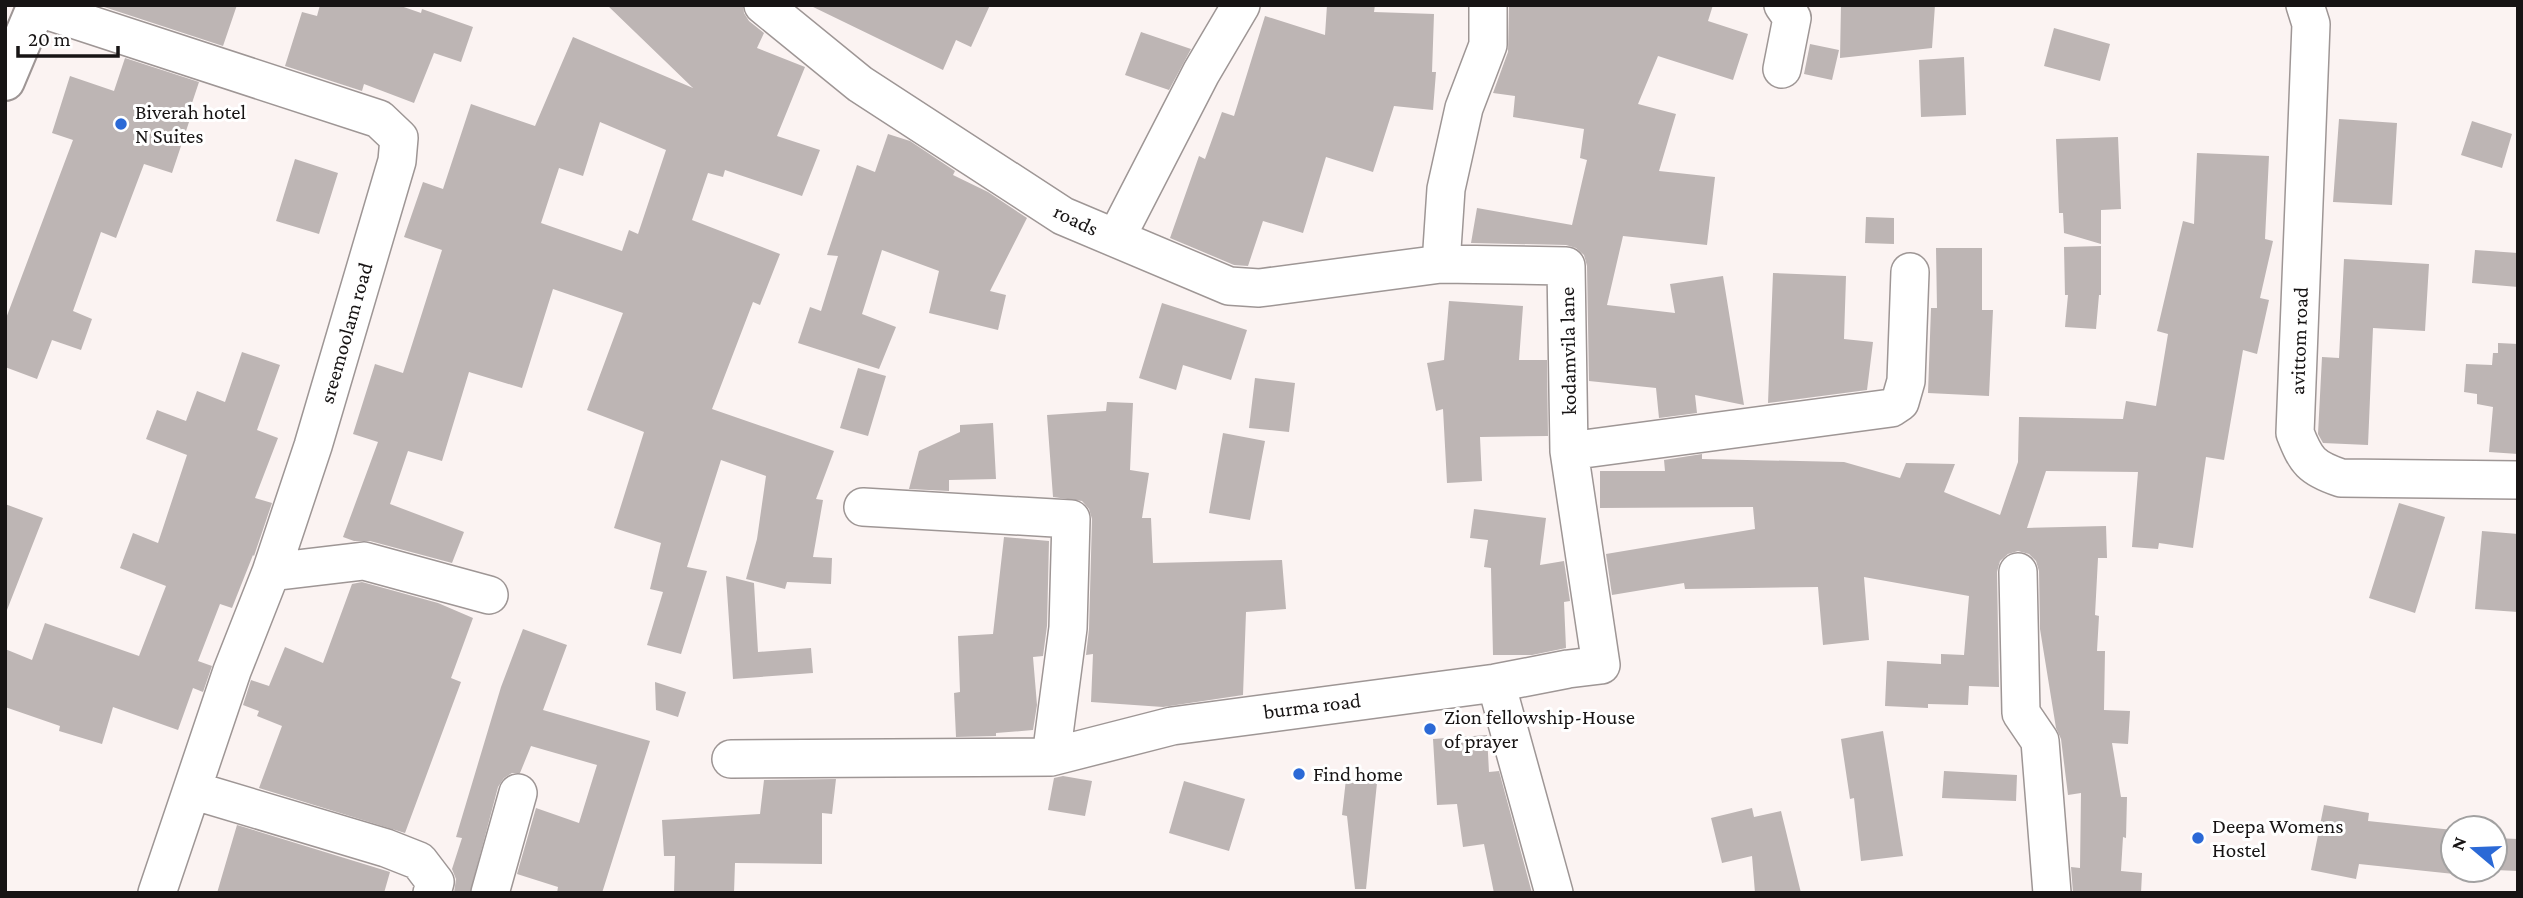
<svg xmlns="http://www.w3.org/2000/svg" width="2523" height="898" font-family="'Crimson Pro',serif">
<rect width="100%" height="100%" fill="#fbf3f2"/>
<path fill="#bdb5b4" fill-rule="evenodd" d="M98 5H237L223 46Z
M320 5H398L421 13 422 9 473 27 461 62 434 53 414 103 364 84 362 91 285 66 302 12 317 16Z
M607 5H743L744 13 749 21 764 33 757 48 805 67 777 136 820 150 802 196 725 170 723 177 708 173 692 220 780 254 760 305 753 302 712 409 834 451 816 499 823 500 813 557 832 558 831 584 787 582 785 589 746 579 757 539 766 476 721 460 687 567 707 571 681 654 647 645 663 592 650 589 661 543 614 528 644 432 587 410 623 313 553 289 522 388 469 372 442 461 408 451 390 504 464 532 452 563 370 541H354L343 537 378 442 353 434 375 364 403 373 442 250 404 237 423 182 443 189 471 104 535 126 573 37 693 88ZM600 122 666 150 638 234 629 230 622 251 541 223 559 168 583 176Z
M809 5H990L971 47 956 40 943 70Z
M1327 5H1375L1374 12 1434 14 1432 72H1436L1433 110 1394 106 1373 172 1326 157 1303 233 1263 221 1248 266 1234 265 1170 238 1199 156 1205 159 1222 112 1234 116 1265 16 1325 35Z
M1509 5H1713L1708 21 1748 34 1733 80 1658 56 1638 104 1676 114 1659 171 1715 177 1707 245 1623 236 1607 305 1675 313 1670 284 1723 276 1744 405 1695 395 1697 413 1659 418 1656 388 1589 381 1587 266 1584 255 1576 248 1566 245 1471 243 1477 208 1572 225 1587 160 1580 158 1584 129 1513 117 1515 96 1493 93 1508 52Z
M1841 5H1935L1932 48 1840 58Z
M2054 28 2110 44 2100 81 2044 66Z
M1141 32 1191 49 1169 90 1125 75Z
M1810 44 1839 50 1832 80 1804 74Z
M1964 57 1966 115 1921 117 1919 60Z
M125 58 199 82 188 115 191 116 172 173 144 164 116 238 101 232 73 311 92 319 81 350 52 340 37 379 5 367V321L73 140 52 133 70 76 114 91Z
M2339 119 2397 123 2392 205 2333 202Z
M2472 121 2512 134 2502 168 2461 155Z
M888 134 910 141 955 171 953 175 988 192 1027 218 990 291 1006 295 998 330 929 313 939 271 882 250 862 314 896 327 879 369 798 343 810 307 821 311 838 256 827 255 857 165 875 172Z
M2118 137 2121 209 2101 210V244L2064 233 2063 213H2059L2056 139Z
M2197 153 2269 156 2265 239 2273 241 2260 298 2269 300 2257 354 2243 350 2224 460 2206 457 2193 548 2159 543 2158 549 2132 547 2138 472 2046 471 2027 528 2106 526 2107 558H2098L2095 615 2099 616 2097 651H2105L2104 710 2130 711 2128 744 2112 743 2121 797H2127L2126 838 2123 837 2121 871 2142 873 2141 893H2073L2071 867 2080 868 2081 793 2068 795 2061 739 2056 728 2040 629 2039 571 2036 561 2029 554 2018 551 2008 554 2000 561 1997 572 1999 687 1969 686 1968 705 1928 704V708L1885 706 1887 661 1941 664V654L1964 655 1969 596 1864 577 1869 640 1823 645 1818 587 1685 589 1684 583 1612 595 1606 554 1755 529 1753 507 1600 508V471H1665L1664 460 1702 454V459L1844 462 1900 478 1906 463 1955 464 1944 492 2000 515 2018 462 2019 417 2123 419 2126 401 2156 406 2168 334 2157 331 2183 221 2194 224Z
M295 159 338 173 319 234 276 221Z
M1866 217 1894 218V244L1865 243Z
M2101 246V295H2099L2096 329 2065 327 2068 295H2065L2064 247Z
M1936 248H1982V310H1993L1989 396 1928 393 1931 308H1937Z
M2475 250 2518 253V287L2472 283Z
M2344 259 2429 264 2425 331 2373 328 2368 445 2323 443 2318 434 2322 357 2339 358Z
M1773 273 1846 276 1844 339 1873 342 1867 390 1768 403Z
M1449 301 1523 306 1519 360H1547L1548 436 1480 437 1482 481 1447 483 1443 409 1436 411 1427 363 1444 360Z
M1162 303 1247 330 1231 380 1183 365 1176 390 1139 378Z
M2498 343 2518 344V454L2489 452 2493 407 2477 404V394L2464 392 2466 364 2492 365 2493 353H2498Z
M242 352 280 365 257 430 278 438 255 498 272 503 254 556 253 555 232 608 220 604 198 661 212 666 203 692 193 688 178 730 113 707 102 744 59 731 60 726 5 707V649L32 660 45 623 139 656 166 586 120 568 133 533 158 543 187 455 146 439 157 410 186 421 197 391 225 402Z
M858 368 886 376 868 436 840 428Z
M1255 378 1295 383 1289 432 1249 428Z
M1107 402 1133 403 1130 470 1149 473 1142 518H1151L1153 563 1282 560 1286 609 1246 612 1243 695 1163 707 1091 702 1093 654 1086 655 1089 629 1092 519 1089 509 1082 501 1053 497 1047 415 1106 411Z
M993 423 996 479 949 480V491L909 489 919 451 960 432V425Z
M1223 433 1265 441 1250 520 1209 513Z
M2399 503 2445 517 2415 613 2369 598Z
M5 504 43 518 7 610H5Z
M1474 509 1546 518 1540 565 1564 561 1570 601 1564 602 1566 648 1532 655H1493L1491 568 1484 567 1488 540 1470 538Z
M2482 531 2518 534V612L2475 609Z
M1004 537 1049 541 1047 626 1043 656 1033 657 1037 705 1033 730 996 733V736L956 737 954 693 960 692 958 636 993 634Z
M726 576 754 583 758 652 811 648 813 673 733 679Z
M362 582 438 603 473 618 451 678 461 682 405 833 259 788 282 726 257 716 259 711 243 705 251 680 269 686 285 647 323 663 352 584Z
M523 629 567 645 543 710 650 741 602 893H557L558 887 517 874 536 808 579 823 597 765 531 746 520 773H512L504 778 498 787 470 893H454L456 879 452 869 462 838 456 837 501 687Z
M655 682 686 692 678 717 656 710Z
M1883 731 1903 856 1861 861 1854 798 1850 799 1841 739Z
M1487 735 1489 772 1499 771 1532 893H1494L1484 844 1463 847 1457 804 1437 805 1433 739Z
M1944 771 2017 775 2016 801 1942 798Z
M1063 776 1092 781 1085 816 1048 810 1054 778Z
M836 779 832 814 822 813V864L735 863 734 893H674L675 856H664L662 820 760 814 764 780Z
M1346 779 1377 783 1366 889H1355L1347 816 1342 815Z
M1184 781 1245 799 1229 851 1169 833Z
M2324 805 2369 813 2368 821 2453 830 2454 874 2359 864 2356 879 2311 870Z
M1752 808 1754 817 1781 811 1801 893H1755L1752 856 1722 863 1711 818Z
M237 825 390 872 384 893H217Z
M2495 838 2518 839V871L2495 870Z"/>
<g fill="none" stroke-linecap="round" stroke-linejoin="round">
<defs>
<path id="minor" d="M763 5 860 84 1063 216 1229 286 1259 288 1441 264
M1488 5V45L1464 108 1446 189 1441 264 1566 266 1569 451 1601 665 1568 669 1496 683
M2305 5 2311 24 2295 433C2306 461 2311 468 2341 478L2518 480
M36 7 379 119 399 138 397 161 313 446 271 572 232 671 157 893
M1782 69 1792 18 1783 5
M1116 238 1201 73 1241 5
M1569 451 1891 408 1900 402 1906 381 1910 272
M863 507 1071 519 1068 628 1051 757
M271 572 364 561 489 595
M2018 572 2021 713 2040 741 2052 893
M731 759 1051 757 1172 726 1496 683 1554 893
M192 790 386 848 419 861 435 882 432 893
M490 893 518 793"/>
<path id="secondary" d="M5 81 37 5"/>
</defs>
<use href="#minor" stroke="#9e9695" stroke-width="40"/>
<use href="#secondary" stroke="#9e9695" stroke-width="42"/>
<use href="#minor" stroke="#fff" stroke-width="37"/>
<use href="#secondary" stroke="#fff" stroke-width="38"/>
</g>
<g fill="#2b69d6" stroke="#fff" stroke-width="2.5">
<circle cx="121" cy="124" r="7"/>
<circle cx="1430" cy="729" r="7"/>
<circle cx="1299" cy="774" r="7"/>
<circle cx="2198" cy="838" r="7"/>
</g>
<g text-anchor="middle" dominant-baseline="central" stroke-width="6" stroke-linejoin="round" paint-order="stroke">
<g font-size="21" fill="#171414" stroke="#fff" text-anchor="start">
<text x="135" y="112">Biverah hotel<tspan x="135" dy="24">N Suites</tspan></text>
<text x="1444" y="717">Zion fellowship-House<tspan x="1444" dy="24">of prayer</tspan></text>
<text x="1313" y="774">Find home</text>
<text x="2212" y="826">Deepa Womens<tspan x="2212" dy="24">Hostel</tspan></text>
</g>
<g font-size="21" fill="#171414" stroke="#fff">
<text transform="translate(1076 220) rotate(26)">roads</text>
<text transform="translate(346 333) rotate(-74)">sreemoolam road</text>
<text transform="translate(2299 341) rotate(-88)">avittom road</text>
<text transform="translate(1568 351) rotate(-91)">kodamvila lane</text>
<text transform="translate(1312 706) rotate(-7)">burma road</text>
</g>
</g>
<rect width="2523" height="898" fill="none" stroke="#171414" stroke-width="14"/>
<g transform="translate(2474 849) rotate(289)"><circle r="33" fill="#ffffff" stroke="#a2a1a1" stroke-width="2"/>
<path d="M0-5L12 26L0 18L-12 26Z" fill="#2b69d6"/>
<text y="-10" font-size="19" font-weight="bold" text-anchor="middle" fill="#171414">N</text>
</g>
<path d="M18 46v10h100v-10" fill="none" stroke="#171414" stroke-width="3.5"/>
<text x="28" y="46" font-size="21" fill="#171414" stroke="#ffffff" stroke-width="5" paint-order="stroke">20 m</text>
</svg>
